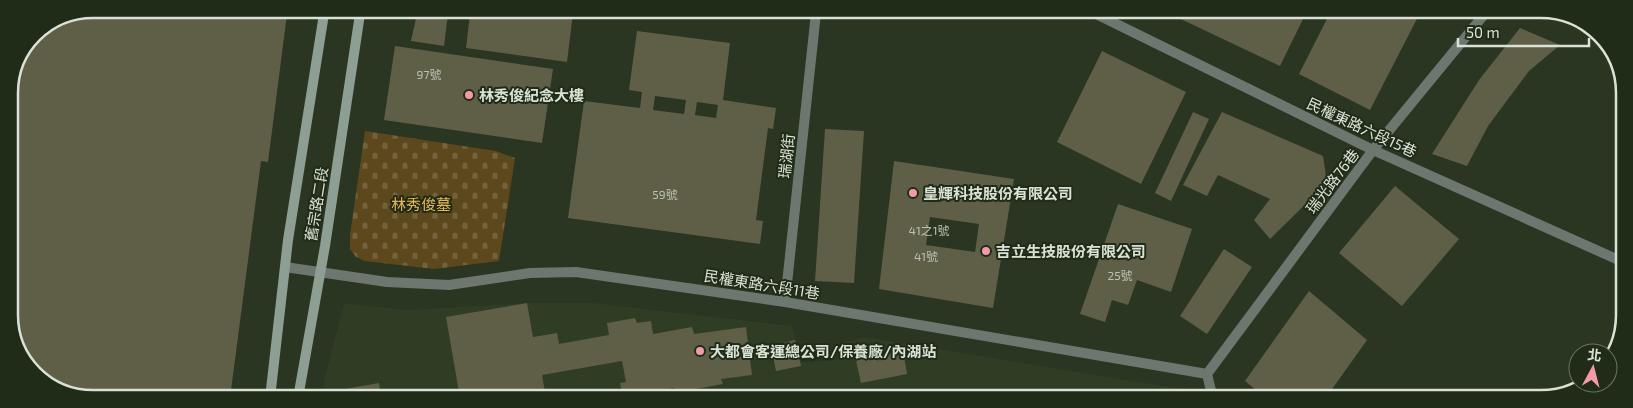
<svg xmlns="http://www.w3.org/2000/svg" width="1633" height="408" font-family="'Exo 2','Noto Sans TC',sans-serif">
<defs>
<pattern id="cemetery-stones" width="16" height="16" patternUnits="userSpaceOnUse" patternTransform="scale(1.25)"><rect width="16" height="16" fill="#5d481d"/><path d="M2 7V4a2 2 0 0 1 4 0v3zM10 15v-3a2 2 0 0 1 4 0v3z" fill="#74623d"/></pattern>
</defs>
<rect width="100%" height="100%" fill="#2a3522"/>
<path fill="#2f3d24" d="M344 303 406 310 527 303H593L792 326 802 362 837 360 844 342 865 337 1182 389 1185 399 325 398 324 381Z"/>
<path fill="url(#cemetery-stones)" d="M365 131 496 151 515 158 499 261 434 269 365 261 356 257 350 249V235Z"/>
<path fill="#5f5f48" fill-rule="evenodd" d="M1275 11H1307L1280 66 1166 12Z
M1331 11H1421L1370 110 1299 74Z
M573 13 567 62 466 48 470 14Z
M287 14 268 162 261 161 230 398H76L33 375 10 332 9 87 33 33 60 15Z
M417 14H448L444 46 411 41Z
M1520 28 1560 45 1529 71 1488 126 1467 166 1432 154 1479 80Z
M637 31 730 43 723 100 776 108 773 129 768 128 756 220 763 221 760 244 568 218 584 101 640 108 642 92 629 90ZM655 96 686 100 684 114 653 110ZM697 102 718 105 716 118 695 115Z
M395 46 553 69 542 143 384 120Z
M1102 51 1186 92 1141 184 1057 142Z
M1193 112 1209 119 1171 201 1155 193Z
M1222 112 1323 156 1327 183 1270 239 1254 220 1270 199 1218 175 1207 196 1183 185Z
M825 129 864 131 854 283 815 281Z
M894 161 1014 179 993 308 879 289ZM930 217 979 224 975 252 926 245Z
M1395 186 1459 239 1402 306 1339 253Z
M1118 204 1192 229 1171 292 1137 280 1128 305 1112 300 1105 322 1080 314Z
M1224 249 1252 267 1207 334 1180 316Z
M1309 291 1367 340 1325 399H1267L1245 381Z
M527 303 533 337 557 333 559 344 609 335 607 323 635 318 637 323 651 321 653 334 692 327 694 334 746 327 752 375 721 379 723 384 674 393V388L623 398 620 383 626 382 622 361 542 375 546 398H460L446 317Z
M795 340 801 366 776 371 771 346Z
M903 351 907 374 861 383 856 360Z
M379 383 381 398H329L328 392Z
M1165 391 1166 399H1127V398Z
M1488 395 1489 399H1477Z"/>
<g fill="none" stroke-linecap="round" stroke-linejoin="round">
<path stroke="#6c7770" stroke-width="10" d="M1092 12 1373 150 1623 262
M285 267 387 282 449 285 530 273 576 272 785 302 1207 374
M785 302 816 13
M1207 374 1373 150 1487 11
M1207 374 1213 399"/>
<path stroke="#8d9e93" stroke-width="10" d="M270 398 288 240 324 14
M298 398 325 246 360 14"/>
</g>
<g fill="#f39aaa" stroke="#202b18" stroke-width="2">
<circle cx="469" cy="95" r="5"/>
<circle cx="913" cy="193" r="5"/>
<circle cx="986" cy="251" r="5"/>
<circle cx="700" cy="351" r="5"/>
</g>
<g text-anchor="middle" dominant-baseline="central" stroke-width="4" stroke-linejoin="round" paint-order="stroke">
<g font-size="12" fill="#bbc0b2">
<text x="429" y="74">97號</text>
<text x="665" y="194">59號</text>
<text x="929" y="230">41之1號</text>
<text x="926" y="256">41號</text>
<text x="1120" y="275">25號</text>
</g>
<g font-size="15" font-weight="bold" fill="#dae1d5" stroke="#202b18" text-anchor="start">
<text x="479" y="95">林秀俊紀念大樓</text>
<text x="923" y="193">皇輝科技股份有限公司</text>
<text x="996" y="251">吉立生技股份有限公司</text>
<text x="710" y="351">大都會客運總公司/保養廠/內湖站</text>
</g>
<g font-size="15" fill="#dae1d5" stroke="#202b18">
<text transform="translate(1362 127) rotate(25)">民權東路六段15巷</text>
<text transform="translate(786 156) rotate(-84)">瑞湖街</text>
<text transform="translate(1332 181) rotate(-53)">瑞光路76巷</text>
<text transform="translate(316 204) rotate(-81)">舊宗路二段</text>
<text transform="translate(762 284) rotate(9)">民權東路六段11巷</text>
</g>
<g font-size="15" fill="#e7b655" stroke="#202b18">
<text x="421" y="204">林秀俊墓</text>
</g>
</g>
<path d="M0 0H1633V408H0ZM93 18H1541A75 75 0 0 1 1616 93V315A75 75 0 0 1 1541 390H93A75 75 0 0 1 18 315V93A75 75 0 0 1 93 18Z" fill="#202b18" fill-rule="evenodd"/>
<path fill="none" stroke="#dae1d5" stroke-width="2.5" d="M93 18H1541A75 75 0 0 1 1616 93V315A75 75 0 0 1 1541 390H93A75 75 0 0 1 18 315V93A75 75 0 0 1 93 18Z"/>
<g transform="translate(1593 368) rotate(7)"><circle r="24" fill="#202b18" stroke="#6a7464"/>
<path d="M0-4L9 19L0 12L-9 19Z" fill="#f39aaa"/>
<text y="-8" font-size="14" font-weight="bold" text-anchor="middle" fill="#dae1d5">北</text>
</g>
<path d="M1458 38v8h131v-8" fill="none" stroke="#dae1d5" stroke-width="2.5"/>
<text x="1466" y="38" font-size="15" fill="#dae1d5" stroke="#202b18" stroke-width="4" paint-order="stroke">50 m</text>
</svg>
